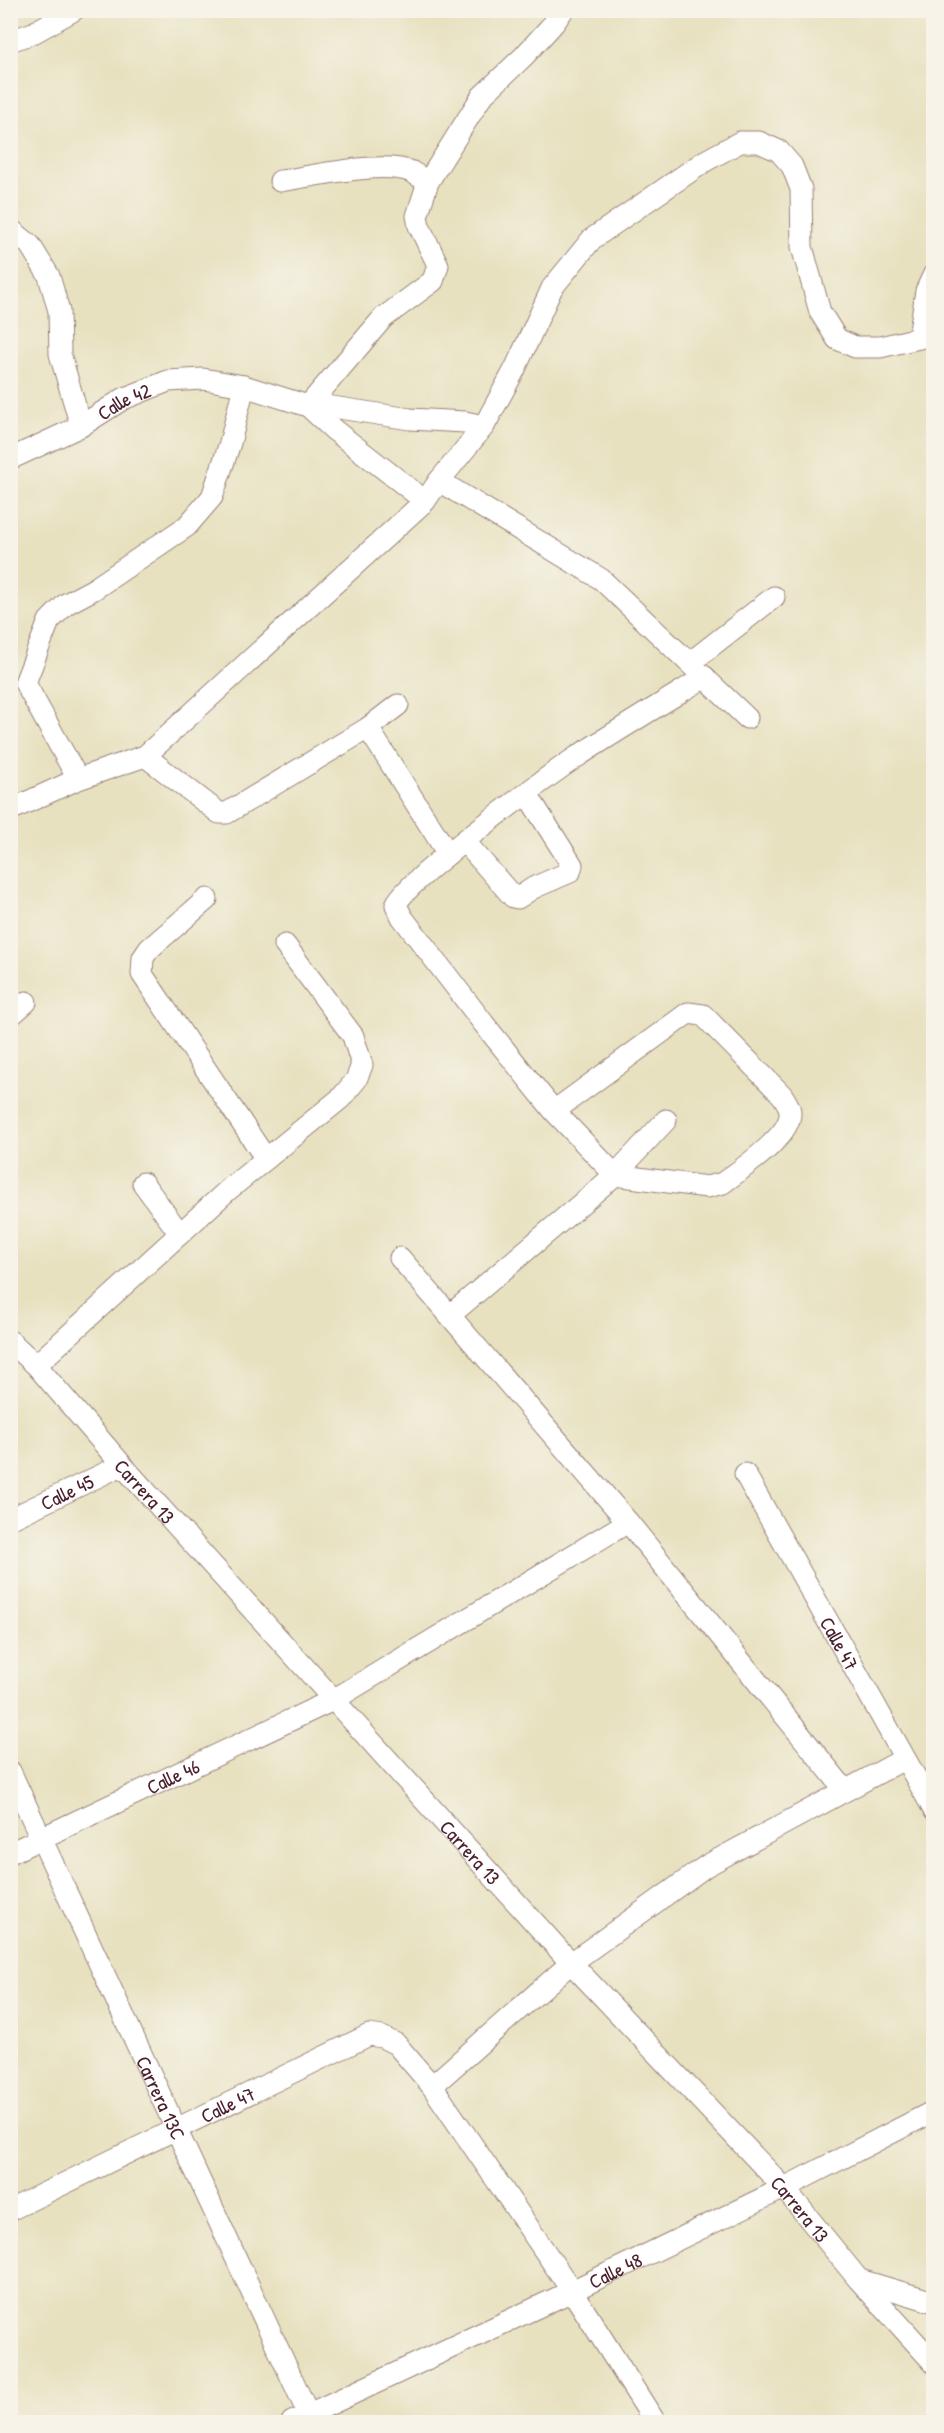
<svg xmlns="http://www.w3.org/2000/svg" width="944" height="2433" font-family="'Patrick Hand',sans-serif">
<rect width="100%" height="100%" fill="#f7f3e8"/>
<filter id="ink" filterUnits="userSpaceOnUse"><feTurbulence type="fractalNoise" baseFrequency=".0167" numOctaves="2"/><feDisplacementMap in="SourceGraphic" scale="12" xChannelSelector="R" yChannelSelector="G"/><feConvolveMatrix kernelMatrix="1 2 1 2 8 2 1 2 1" color-interpolation-filters="sRGB"/></filter>
<filter id="wash" filterUnits="userSpaceOnUse"><feTurbulence type="fractalNoise" baseFrequency=".008" numOctaves="4" result="noise"/><feDisplacementMap in="SourceGraphic" scale="24" xChannelSelector="R" yChannelSelector="G"/><feGaussianBlur stdDeviation="1.35" result="paint"/><feColorMatrix in="noise" values="0 0 0 0 0 0 0 0 0 0 0 0 0 0 0 0 0 1.4 0 .05"/><feComposite in="paint" operator="in"/></filter>
<g filter="url(#wash)">
<rect width="100%" height="100%" fill="#e7e1c0"/>
</g>
<g filter="url(#ink)">
<g fill="none" stroke-linecap="round" stroke-linejoin="round">
<defs>
<g id="minor">
<path d="M10 41 33 33 74 10"/>
<path d="M280 181C313 176 383 160 412 172 417 175 423 179 428 182"/>
<path d="M10 229 30 245 49 276 59 311 60 354 81 426"/>
<path d="M919 338 926 291 934 274"/>
<path d="M308 406 383 318 433 281 438 265 419 226 417 216 428 182 482 96 524 56 554 23 563 10"/>
<path d="M308 406 334 430 425 501"/>
<path id="s1" d="M10 459 81 426 123 399 168 381 203 379 244 386 308 406H326L410 419 465 422 484 426"/>
<path d="M439 481 601 579 747 718"/>
<path d="M691 662 774 597"/>
<path d="M368 728 448 854"/>
<path d="M145 756 219 813H227L368 728 398 705"/>
<path d="M78 779 25 683 49 621 66 604 94 589 187 526 212 497 230 443 244 386"/>
<path d="M10 810 78 779 145 756 425 501 439 481 484 426 515 369 552 288 592 239 705 161 740 142H759L779 151 792 166 801 189 802 247 820 312 837 339 855 347H880L919 338 934 330"/>
<path d="M465 842 513 897 518 898 533 888 570 872 572 865 527 794"/>
<path d="M207 899 149 949 143 958 142 974 266 1159"/>
<path d="M10 1016 26 1002"/>
<path d="M554 1111 688 1013 703 1015 782 1095C785 1100 790 1106 790 1112 792 1136 741 1169 723 1183L707 1187 615 1175 554 1111 484 1024 402 917 396 905C399 886 548 776 572 760 616 731 661 704 705 677"/>
<path d="M143 1183 180 1234"/>
<path d="M449 1316 615 1175 666 1120"/>
<path id="s2" d="M10 1341 36 1365 122 1465 571 1963 784 2188 859 2280 934 2363"/>
<path d="M36 1365 228 1190 341 1098 356 1080 362 1065 353 1036 285 945"/>
<path id="s3" d="M745 1474 934 1810"/>
<path id="s4" d="M10 1519 122 1465"/>
<path d="M628 1522 845 1790"/>
<path id="s5" d="M10 1771 312 2422"/>
<path id="s6" d="M10 1853 335 1699 628 1522 400 1258"/>
<path d="M432 2086 571 1963 706 1866 904 1759"/>
<path id="s7" d="M10 2210 369 2035 382 2037 396 2044 432 2086 572 2291 655 2422"/>
<path d="M860 2280 934 2302"/>
<path id="s8" d="M292 2422 572 2291 784 2188 934 2111"/>
</g>
</defs>
<use href="#minor" stroke="#988076" stroke-width="23"/>
<use href="#minor" stroke="#fff" stroke-width="21"/>
</g>
</g>
<g text-anchor="middle" dominant-baseline="central" stroke-width="5" stroke-linejoin="round" paint-order="stroke">
<g font-size="20" fill="#4a1f2b" stroke="#f7f3e8">
<text stroke="none"><textPath href="#s1" startOffset="128">Calle 42</textPath></text>
<text stroke="none"><textPath href="#s4" startOffset="63">Calle 45</textPath></text>
<text stroke="none"><textPath href="#s2" startOffset="202">Carrera 13</textPath></text>
<text stroke="none"><textPath href="#s3" startOffset="194">Calle 47</textPath></text>
<text stroke="none"><textPath href="#s6" startOffset="180">Calle 46</textPath></text>
<text stroke="none"><textPath href="#s2" startOffset="688">Carrera 13</textPath></text>
<text stroke="none"><textPath href="#s5" startOffset="360">Carrera 13C</textPath></text>
<text stroke="none"><textPath href="#s7" startOffset="242">Calle 47</textPath></text>
<text stroke="none"><textPath href="#s2" startOffset="1174">Carrera 13</textPath></text>
<text stroke="none"><textPath href="#s8" startOffset="357">Calle 48</textPath></text>
</g>
</g>
<rect width="944" height="2433" fill="none" stroke="#f7f3e8" stroke-width="36"/>
</svg>
